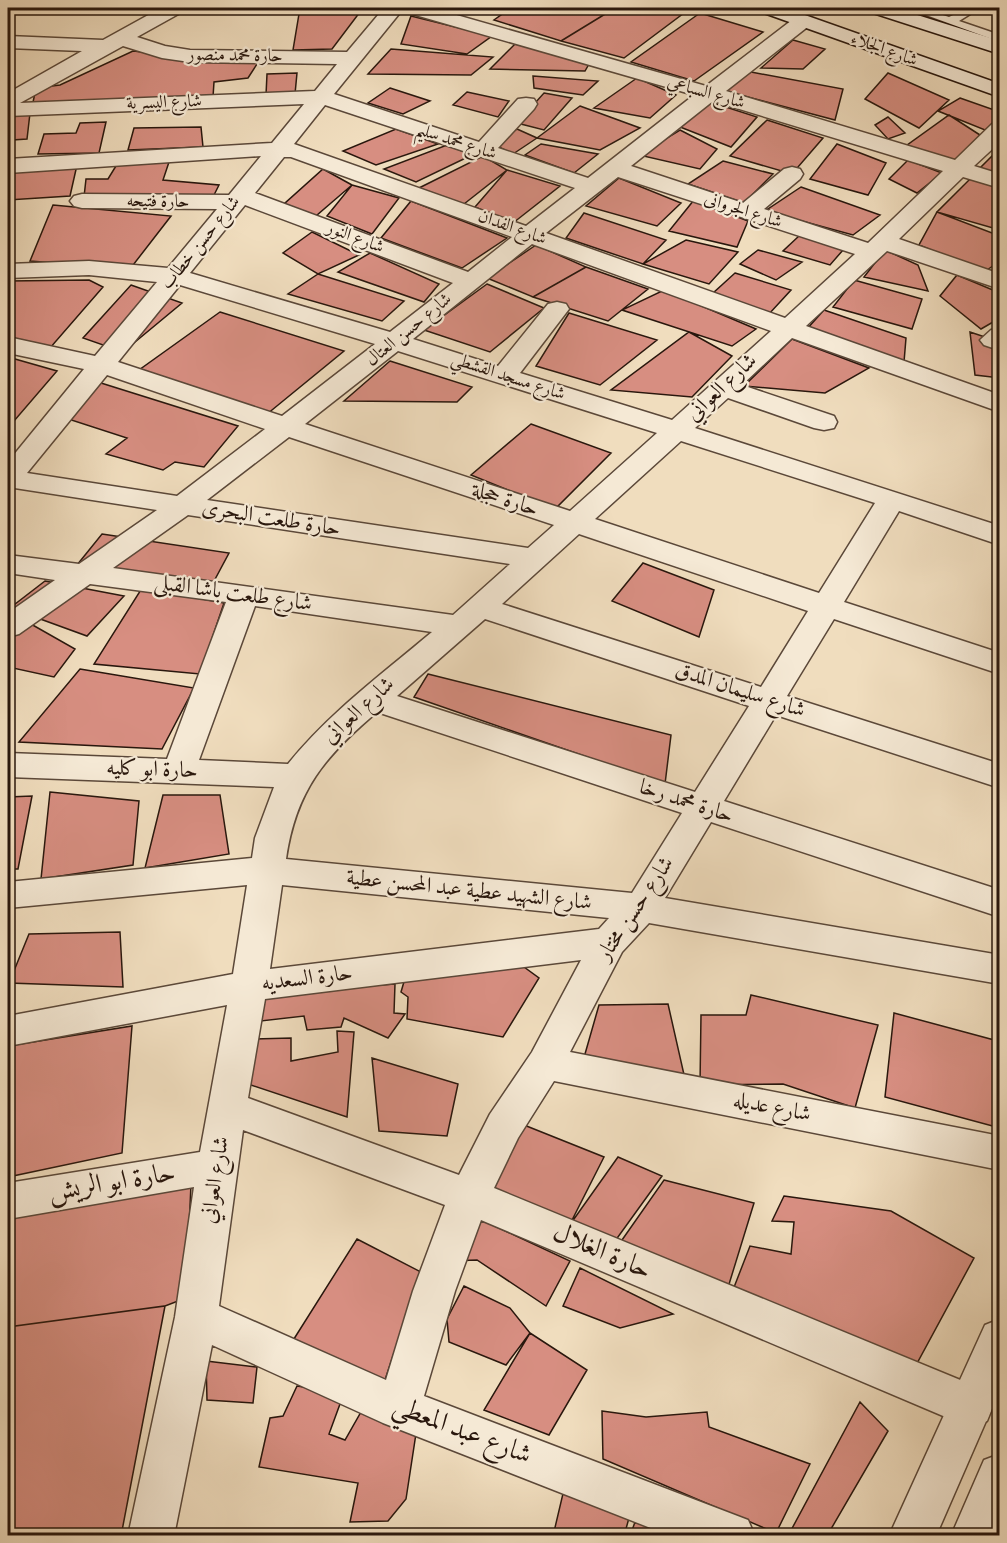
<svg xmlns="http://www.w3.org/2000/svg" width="1007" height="1543" font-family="Vollkorn,Amiri,serif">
<rect width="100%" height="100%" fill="#f0ddbe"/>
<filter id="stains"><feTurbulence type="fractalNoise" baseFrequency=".00333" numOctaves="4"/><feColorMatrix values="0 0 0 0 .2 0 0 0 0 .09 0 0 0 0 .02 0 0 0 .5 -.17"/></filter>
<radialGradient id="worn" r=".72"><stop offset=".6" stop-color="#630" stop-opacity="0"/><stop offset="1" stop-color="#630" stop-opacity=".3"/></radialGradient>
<path fill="#d78e81" stroke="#29170d" stroke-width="1.5" d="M300 8H363L332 49 293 50Z
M511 8H615L561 41 494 20Z
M615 8H682L688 10 624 58 561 41Z
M700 13 763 32 694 81 631 62Z
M411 16 492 36 467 54 401 44Z
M793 40 825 49 803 69 761 68Z
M516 43 589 64 585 71 490 69Z
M391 49 493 57 471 75 368 74Z
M133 51 152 53 259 61 248 78 214 82 213 97 32 107 36 88 60 85Z
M751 72 843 89 835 120 721 90Z
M297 73 295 94 266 95 267 74Z
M888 73 949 100 919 128 865 99Z
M533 76 598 81 583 95 534 88Z
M637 78 676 95 650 118 594 108Z
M390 88 430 101 403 114 368 103Z
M467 92 509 101 498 117 453 105Z
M544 93 572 98 544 130 517 123Z
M960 98 1000 112V123L985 130 938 111Z
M704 100 757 117 731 147 675 125Z
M580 106 640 128 600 150 537 138Z
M8 112 30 113 27 139 12 140 8 151Z
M949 115 980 135 954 163 903 148Z
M888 117 905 133 888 139 875 125Z
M767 120 823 138 792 174 730 156Z
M106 122 99 153 38 154 44 134 76 133 80 123Z
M201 127 203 147 128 150 134 128Z
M396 129 438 144 376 165 343 151Z
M517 129 537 138 513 154 495 145Z
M680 130 717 149 700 169 639 155Z
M541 144 598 154 574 173 525 155Z
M837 144 886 163 868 195 810 179Z
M447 145 472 155 416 182 384 169Z
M1000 148V176L979 169Z
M483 156 507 170 464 204 419 188Z
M170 159 163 180 219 185 212 199 84 197 86 179H108L119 161Z
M908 160 942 173 917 193 889 179Z
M723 161 773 174 744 203 688 184Z
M77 165 70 196 8 200V169Z
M323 169 352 185 310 221 284 204Z
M507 170 560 186 513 223 475 207Z
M619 178 681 203 657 226 586 206Z
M971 178 1000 188V230L937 212Z
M352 185 399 198 372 234 327 216Z
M801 187 880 215 853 235 765 211Z
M694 200 748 221 737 247 669 231Z
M411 201 507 238 462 268 381 238Z
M53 205 171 216 130 269 30 261Z
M937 212 1000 236V261L984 272 919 245Z
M584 213 666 240 643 264 566 238Z
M312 232 359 255 318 274 283 253Z
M800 235 843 250 830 265 783 251Z
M686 240 738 252 709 284 643 264Z
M536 245 586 267 533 297 487 278Z
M758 250 802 262 776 280 740 264Z
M885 250 918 265 928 291 864 277Z
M370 253 439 284 424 302 338 272Z
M586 267 648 289 608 321 533 297Z
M735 273 791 290 769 314 712 294Z
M318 274 404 301 382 321 288 294Z
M957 275 1000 293V318L981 329 940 296Z
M89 280 103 287 50 348 8 342V281Z
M854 280 922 299 912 329 833 307Z
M487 284 544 308 490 352 424 330Z
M131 285 182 303 123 352 83 338Z
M664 290 756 329 732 346 622 310Z
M824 310 906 338 904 362 806 330Z
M220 312 344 351 261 419 132 375Z
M569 313 657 340 600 385 536 366Z
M689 332 732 356 692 397 611 390Z
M970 332 1000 342V378L975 375Z
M792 339 869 368 825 393 744 386Z
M8 357 57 371 8 428Z
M390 361 472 387 457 402 344 401Z
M101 383 238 426 204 467 175 462 163 470 106 454 127 438 59 416Z
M531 424 611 453 555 509 471 475Z
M102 534 229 553 213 583 77 565Z
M643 563 714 590 699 637 612 601Z
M45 581 124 596 87 636 10 608Z
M142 588 224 603 200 674 94 664Z
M8 611 75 649 54 677 8 667Z
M80 669 194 688 162 749 19 742Z
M428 674 671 735 665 784 414 697Z
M50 792 139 801 133 865 41 879Z
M163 795H220L229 854 145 868Z
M32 796 18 869H8V797Z
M120 932 123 987 9 983 29 934Z
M513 959 539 978 503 1037 407 1019 408 997 401 992 408 968Z
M395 984 394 1013 405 1014 388 1038 344 1018 341 1027 307 1030 304 1016 261 1021 266 993Z
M751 995 878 1025 855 1108 783 1084 700 1085 701 1015H746Z
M668 1004 685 1079 583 1061 599 1005Z
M894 1013 998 1041 1000 1032V1128L885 1097Z
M132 1026 122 1153 8 1177V1046Z
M337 1031 354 1032 347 1117 248 1084 253 1039 291 1038V1061L338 1052Z
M372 1058 458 1084 447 1136 379 1131Z
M524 1125 604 1157 569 1226 484 1193Z
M618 1157 662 1176 610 1248 569 1226Z
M664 1180 754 1203 726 1294 615 1250Z
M191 1184 186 1298 165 1306 8 1327V1242L12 1218Z
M784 1196 891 1211 974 1258 915 1367 731 1295 750 1246 791 1254 794 1222 772 1221Z
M469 1214 570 1261 546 1306 477 1260 450 1261Z
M357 1239 421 1272 384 1383 292 1342Z
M580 1268 673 1314 620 1328 563 1306Z
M464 1286 510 1308 530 1333 506 1365 449 1342 447 1319Z
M165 1306 121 1536H8V1327Z
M530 1333 587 1370 549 1435 484 1410Z
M206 1361 257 1367 253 1403 207 1400Z
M297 1386 344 1393 329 1434 345 1440 365 1405 417 1427 406 1499 388 1521 350 1522 358 1483 259 1467 270 1418 283 1416Z
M860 1402 888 1431 831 1529 789 1534Z
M602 1411 646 1417 707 1412 709 1427 810 1464 776 1533 603 1459Z
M565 1485 629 1518 624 1536H553Z
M635 1522 672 1536H630Z
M384 1531H423L422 1536H383Z"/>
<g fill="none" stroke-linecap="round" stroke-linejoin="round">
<defs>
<path id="service" d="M907 8H921L949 17 968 8H980L959 21 1000 35V42Z"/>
<path id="minor" d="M161 8H185L182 12 137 37 165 46 190 50 347 52 384 8H432L706 86 796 17H810L813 21 810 25 726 91 955 160 992 124 1000 123V142L974 166 1000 174V188L963 177 899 239 1000 274V289L887 251 806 326 1000 395V412L792 338 742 385 834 416 837 422 834 428 824 430 814 428 728 398 695 428 1000 526V545L899 511 844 602 1000 653V674L834 619 787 696 1000 764V788L776 715 724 801 1000 890V917L711 822 665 898 1000 955V984L649 923 622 952 570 1052 1000 1136V1170L554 1081 518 1138 494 1188 987 1391 993 1406 987 1421 971 1427 955 1421 481 1220 455 1291 424 1396 748 1520 755 1536H671L383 1423 212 1345 174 1536H128L175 1317 194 1187 8 1219V1183L200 1152 227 1005 8 1046V1016L233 974 247 885 8 908V882L252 858 255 838 274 787 8 777V753L167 759 226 602 90 584 19 634 8 637V613L55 580 8 573V555L79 564 157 510 8 487V462L84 369 8 353V337L95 356 157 282 89 275 8 278V264L89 261 168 268 217 209 82 208 74 206 70 201 74 196 82 194 229 195 261 156 8 173V159L272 143 304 104 8 116V93L82 51 8 48V36L103 40ZM403 9 405 12 694 95 588 178 498 148 534 109 537 104 534 99 526 98 518 99 479 142 334 94ZM123 46 162 58 190 62 337 64 315 91 20 103ZM713 101 943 171 868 243 764 209 800 179 803 174 800 169 792 167 784 169 743 203 631 166ZM325 105 575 188 526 226 294 144ZM284 157H291L512 237 468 272 255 193ZM618 177 855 254 785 318 546 233ZM245 205 453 283 390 332 190 273ZM532 244 771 331 672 420 520 373 569 309 566 304 557 302 548 304 498 366 413 339ZM180 285 375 344 282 416 118 362ZM398 351 657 433 570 511 305 424ZM107 375 265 429 177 496 27 473ZM289 437 554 525 528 548 207 500ZM681 441 875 503 819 593 595 519ZM188 515 510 564 453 615 113 568ZM579 534 808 611 761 687 502 604ZM255 606 432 632C382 674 329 713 288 764L199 760ZM485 619 749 706 695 792 397 696ZM377 712 682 813 632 893 286 859C296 790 325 756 377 712ZM282 885 609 918 599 929 270 969ZM581 960 532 1052 490 1114 459 1175 248 1098 265 999ZM243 1130 445 1205 413 1291 386 1380 219 1306Z
M1000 328V346L993 348 984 345 980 340 991 330Z"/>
<path id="tertiary" d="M1000 1319V1389L936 1536H889L985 1325Z
M1000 1454V1531L998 1536H951L984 1460Z"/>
<path id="secondary" d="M758 8H785L1000 84V97L761 12Z
M867 8H895L1000 41V54L870 12Z"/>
</defs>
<use href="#service" stroke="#5b4839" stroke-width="3"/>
<use href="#minor" stroke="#5b4839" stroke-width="3"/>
<use href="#tertiary" stroke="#5b4839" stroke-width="3"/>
<use href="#secondary" stroke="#29170d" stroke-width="3"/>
<use href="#service" fill="#f5e9d5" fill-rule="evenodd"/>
<use href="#minor" fill="#f5e9d5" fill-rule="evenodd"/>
<use href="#tertiary" fill="#f5e9d5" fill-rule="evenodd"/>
<use href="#secondary" fill="#f5e9d5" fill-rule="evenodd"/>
</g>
<g text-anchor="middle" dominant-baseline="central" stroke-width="4.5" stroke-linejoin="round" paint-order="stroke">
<g font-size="18" fill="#29170d" stroke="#f5e9d5">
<text transform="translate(884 50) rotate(20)">شارع الجلاء</text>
<text transform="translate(235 56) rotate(1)">حارة محمد منصور</text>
<text transform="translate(706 93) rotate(16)">شارع السباعي</text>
<text transform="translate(164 103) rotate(-2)">شارع اليسرية</text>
<text transform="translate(456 142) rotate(18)">شارع محمد سليم</text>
<text transform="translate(158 202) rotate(1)">حارة فتيحه</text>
<text transform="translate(743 211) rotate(18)">شارع الجروانى</text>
<text transform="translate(512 228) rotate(20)">شارع الفدان</text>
<text transform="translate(355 238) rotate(21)">شارع النور</text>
<text transform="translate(201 243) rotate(-51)">شارع حسن خطاب</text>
<text transform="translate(409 330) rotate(-39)">شارع حسن العتال</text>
<text transform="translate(508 377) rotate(18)">شارع مسجد القشطي</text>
</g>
<g font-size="22" fill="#29170d" stroke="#f5e9d5">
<text transform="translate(722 388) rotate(-43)">شارع العواني</text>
<text transform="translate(505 500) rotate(18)">حارة حجلة</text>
<text transform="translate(271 519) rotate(9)">حارة طلعت البحرى</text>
<text transform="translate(233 594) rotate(8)">شارع طلعت باشا القبلى</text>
<text transform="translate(740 691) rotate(18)">شارع سليمان المدق</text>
<text transform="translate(359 711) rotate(-42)">شارع العواني</text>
<text transform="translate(152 770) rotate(2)">حارة ابو كليه</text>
<text transform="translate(686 802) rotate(18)">حارة محمد رخا</text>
<text transform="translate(469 891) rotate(6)">شارع الشهيد عطية عبد المحسن عطية</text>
<text transform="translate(636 909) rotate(-56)">شارع حسن مختار</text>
<text transform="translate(307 979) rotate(-7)">حارة السعديه</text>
<text transform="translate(772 1108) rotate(11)">شارع عديله</text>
<text transform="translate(216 1180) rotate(-81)">شارع العواني</text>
</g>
<g font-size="27" fill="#29170d" stroke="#f5e9d5">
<text transform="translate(112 1183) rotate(-9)">حارة ابو الريش</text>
<text transform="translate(602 1252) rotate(23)">حارة الغلال</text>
<text transform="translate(462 1431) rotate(21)">شارع عبد المعطي</text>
</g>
</g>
<rect width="1007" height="1543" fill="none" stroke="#f0ddbe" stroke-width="30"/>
<rect x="9" y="9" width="989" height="1525" fill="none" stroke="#29170d" stroke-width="3"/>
<rect x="15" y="15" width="977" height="1513" fill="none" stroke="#29170d" stroke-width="1.5"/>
<rect width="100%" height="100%" filter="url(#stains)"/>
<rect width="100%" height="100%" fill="url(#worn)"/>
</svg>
